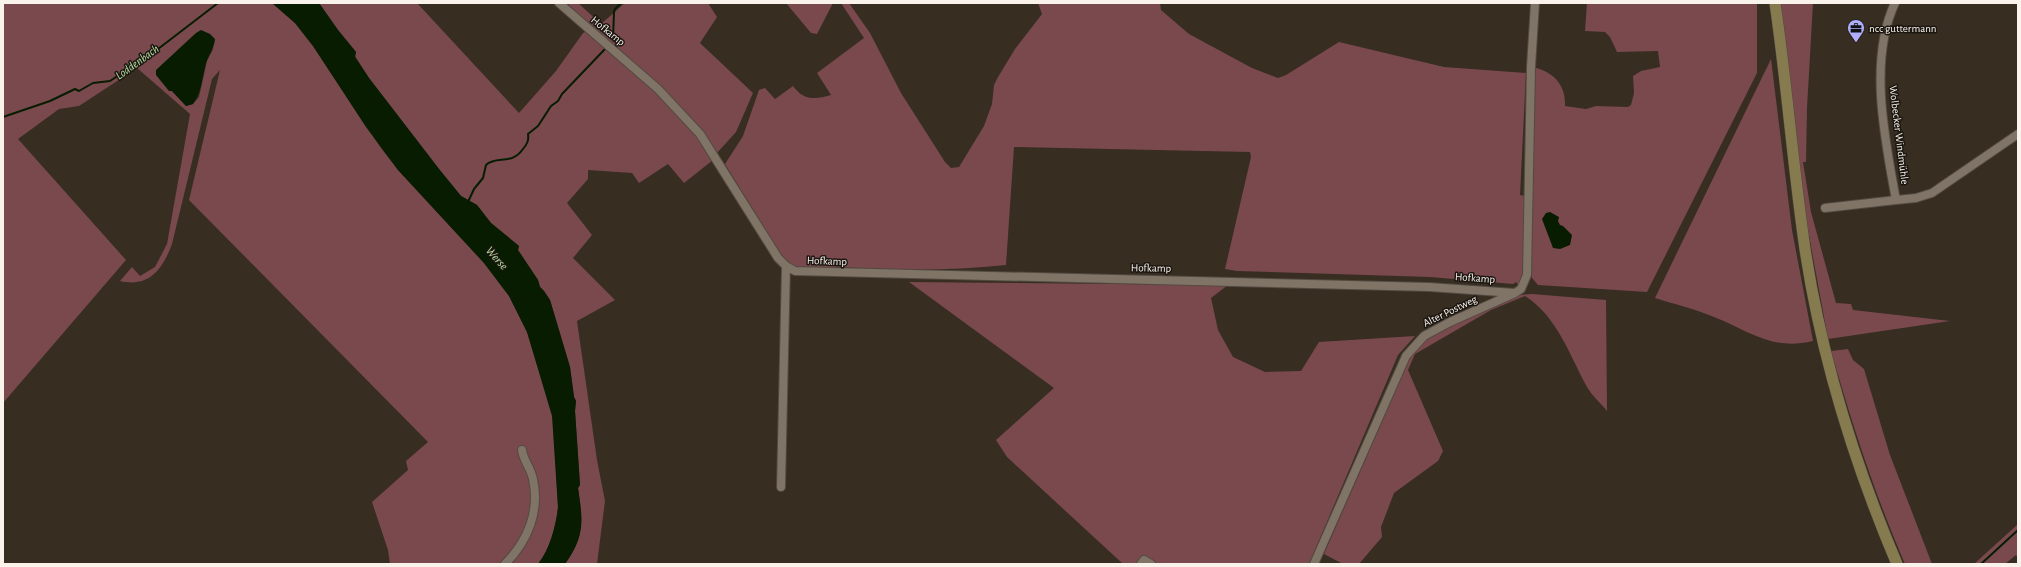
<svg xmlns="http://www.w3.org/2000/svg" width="2021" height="567" font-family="'Alegreya Sans',sans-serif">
<rect width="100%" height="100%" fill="#372d21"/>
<path fill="#79494d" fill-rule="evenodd" d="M3 3H272L295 23 313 46 381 148 398 170 484 263 509 296 527 332 553 416 558 507C556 526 550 549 538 564H390L388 550 372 502 408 470 406 461 428 442 189 200 220 70 212 79 172 244C163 268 150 288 120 281L132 267 140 276 155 267 167 244 190 114 137 68 79 106 59 109 18 139 126 260 3 403ZM214 47 207 61 199 97 193 104 186 106 172 91Z
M319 3H417L519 113 556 71 583 33 593 28 567 3H578L601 24 625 3H708L717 17 700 43 753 93 736 132 717 153 713 160 684 183 668 164 639 183 632 173 588 170V179L567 203 592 235 573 258 615 300 577 321 597 460 605 501 597 564H565C585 536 583 521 578 488L580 485 575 411 576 401 574 397 570 367 550 300 544 291 540 287 538 280 518 250 519 246 491 223 477 205 461 196 439 169 369 78 355 56 356 52 338 30Z
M786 3H833L817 34 811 33Z
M841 3H849L870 33 901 93 945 162 951 168 959 167 984 126 992 104 994 85 998 77 1015 49 1042 14 1038 3H1160L1161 10 1189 34 1252 68 1278 78 1286 75 1339 42 1444 67 1526 73 1520 195 1526 196 1522 281 1519 286 1516 282 1513 284 1430 277 1237 271 1225 269 1251 157 1250 152 1014 147 1006 265C950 271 894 270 838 267 826 267 808 270 798 267 791 266 786 260 781 255L725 164 743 136 759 90 765 88 775 99 793 86C803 100 814 100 831 95L817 73 864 38Z
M1587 3H1757V73L1647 292 1538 285 1532 278 1530 214 1533 67C1554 72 1566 85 1565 106L1586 109 1596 106 1628 107 1631 105 1634 93 1633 76 1641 71 1660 67 1658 51 1617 52 1610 37 1605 32 1585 31Z
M1779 3H1813L1807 108 1806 162H1803L1811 212 1836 303 1851 304 1853 310 1950 321 1828 339 1806 219Z
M1771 59 1792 230 1813 341C1771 351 1750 331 1714 317 1695 309 1674 304 1655 298Z
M909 282 1228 285 1211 298 1218 330 1233 357 1265 372 1301 371 1319 342 1415 336 1398 355 1309 564H1123L1007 457 996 440 1054 388Z
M1532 294 1606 300 1607 411C1601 403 1592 396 1587 387 1570 356 1557 316 1525 296L1491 310 1415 354 1408 370 1443 451 1438 461 1394 493 1381 527 1382 537 1359 564H1343L1324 554 1411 355 1425 340 1434 334 1519 295Z
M1848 349 1853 360 1864 369 1890 455 1932 564H1905C1875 495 1852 424 1831 351Z
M2018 524V558L2016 555 2005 564H1974Z"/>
<path fill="#071c00" d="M272 3H319L338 30 356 52 355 57 369 78 439 169 461 196 477 205 491 223 519 246 518 250 538 280 540 287 544 291 550 300 570 367 574 397 576 401 575 411 580 485 578 488C583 521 585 536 565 564H538C550 549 556 526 558 507L552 416 527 332 509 296 484 263 398 170 366 127 313 46 295 23Z
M201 30 210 34 215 39C214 49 209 54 206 63 202 77 202 92 193 104L186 106 172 91H169L156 75V70L196 33Z
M1550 212 1559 217 1558 221 1560 225 1563 226 1572 235 1570 245 1560 249 1553 248 1542 219 1546 213Z"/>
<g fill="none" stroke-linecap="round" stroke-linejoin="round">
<path stroke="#071c00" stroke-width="2" d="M613 39 614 12 615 9 621 3
M3 117 50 101 75 89 79 91 93 83 110 81 158 49 218 3
M468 202 474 189 483 178 486 165C497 155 511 166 523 149 527 144 529 141 528 134L538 126 551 106 558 101 562 94 605 49
M1981 564 2018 530"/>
<defs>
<path id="street" d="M559 3 658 89 700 134 778 258 786 266 795 271 1429 287 1515 293
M1895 3C1868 60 1885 140 1896 200L1916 198 1932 193 2018 134
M1825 208 1896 200
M781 487 786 266
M505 564C528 541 540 511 533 479 531 468 523 460 522 450
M1141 564 1144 560 1151 564
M1314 564 1406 356 1424 336 1450 322 1515 293 1521 289 1527 275 1531 67 1535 3"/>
<path id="secondary" d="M1775 3C1787 85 1793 167 1805 249 1821 355 1855 465 1897 564"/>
</defs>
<use href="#street" stroke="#534a40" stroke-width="10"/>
<use href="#secondary" stroke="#534a40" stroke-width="12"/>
<use href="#street" stroke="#7f7466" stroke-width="8"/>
<use href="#secondary" stroke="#867b4f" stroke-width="11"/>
</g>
<defs>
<symbol id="office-pin" viewBox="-11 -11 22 30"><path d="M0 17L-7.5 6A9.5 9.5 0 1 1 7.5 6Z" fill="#afaefa" stroke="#1b1611"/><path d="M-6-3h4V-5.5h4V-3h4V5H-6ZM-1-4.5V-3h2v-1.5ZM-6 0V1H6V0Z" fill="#111"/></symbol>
</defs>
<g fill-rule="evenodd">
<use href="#office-pin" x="1846" y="18" width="20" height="27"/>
</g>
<g text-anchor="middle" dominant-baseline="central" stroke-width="3" stroke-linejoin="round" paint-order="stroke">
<g font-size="11" fill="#f9f3eb" stroke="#1b1611" text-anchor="start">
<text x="1869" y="28">ncc guttermann</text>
</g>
<g font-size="11" fill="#f9f3eb" stroke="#1b1611">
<text transform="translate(608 31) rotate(39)">Hofkamp</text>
<text transform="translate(1899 135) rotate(83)">Wolbecker Windmühle</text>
<text transform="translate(827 261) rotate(2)">Hofkamp</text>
<text transform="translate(1151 268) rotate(1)">Hofkamp</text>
<text transform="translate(1475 278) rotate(4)">Hofkamp</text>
<text transform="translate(1450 311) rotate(-26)">Alter Postweg</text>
</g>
<g font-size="12" font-style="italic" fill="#b8e1a1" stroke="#1b1611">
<text transform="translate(137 62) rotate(-36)">Loddenbach</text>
<text transform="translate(497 258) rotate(49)">Werse</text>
</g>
</g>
<rect width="2021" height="567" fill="none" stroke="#f9f3eb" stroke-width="8"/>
</svg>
